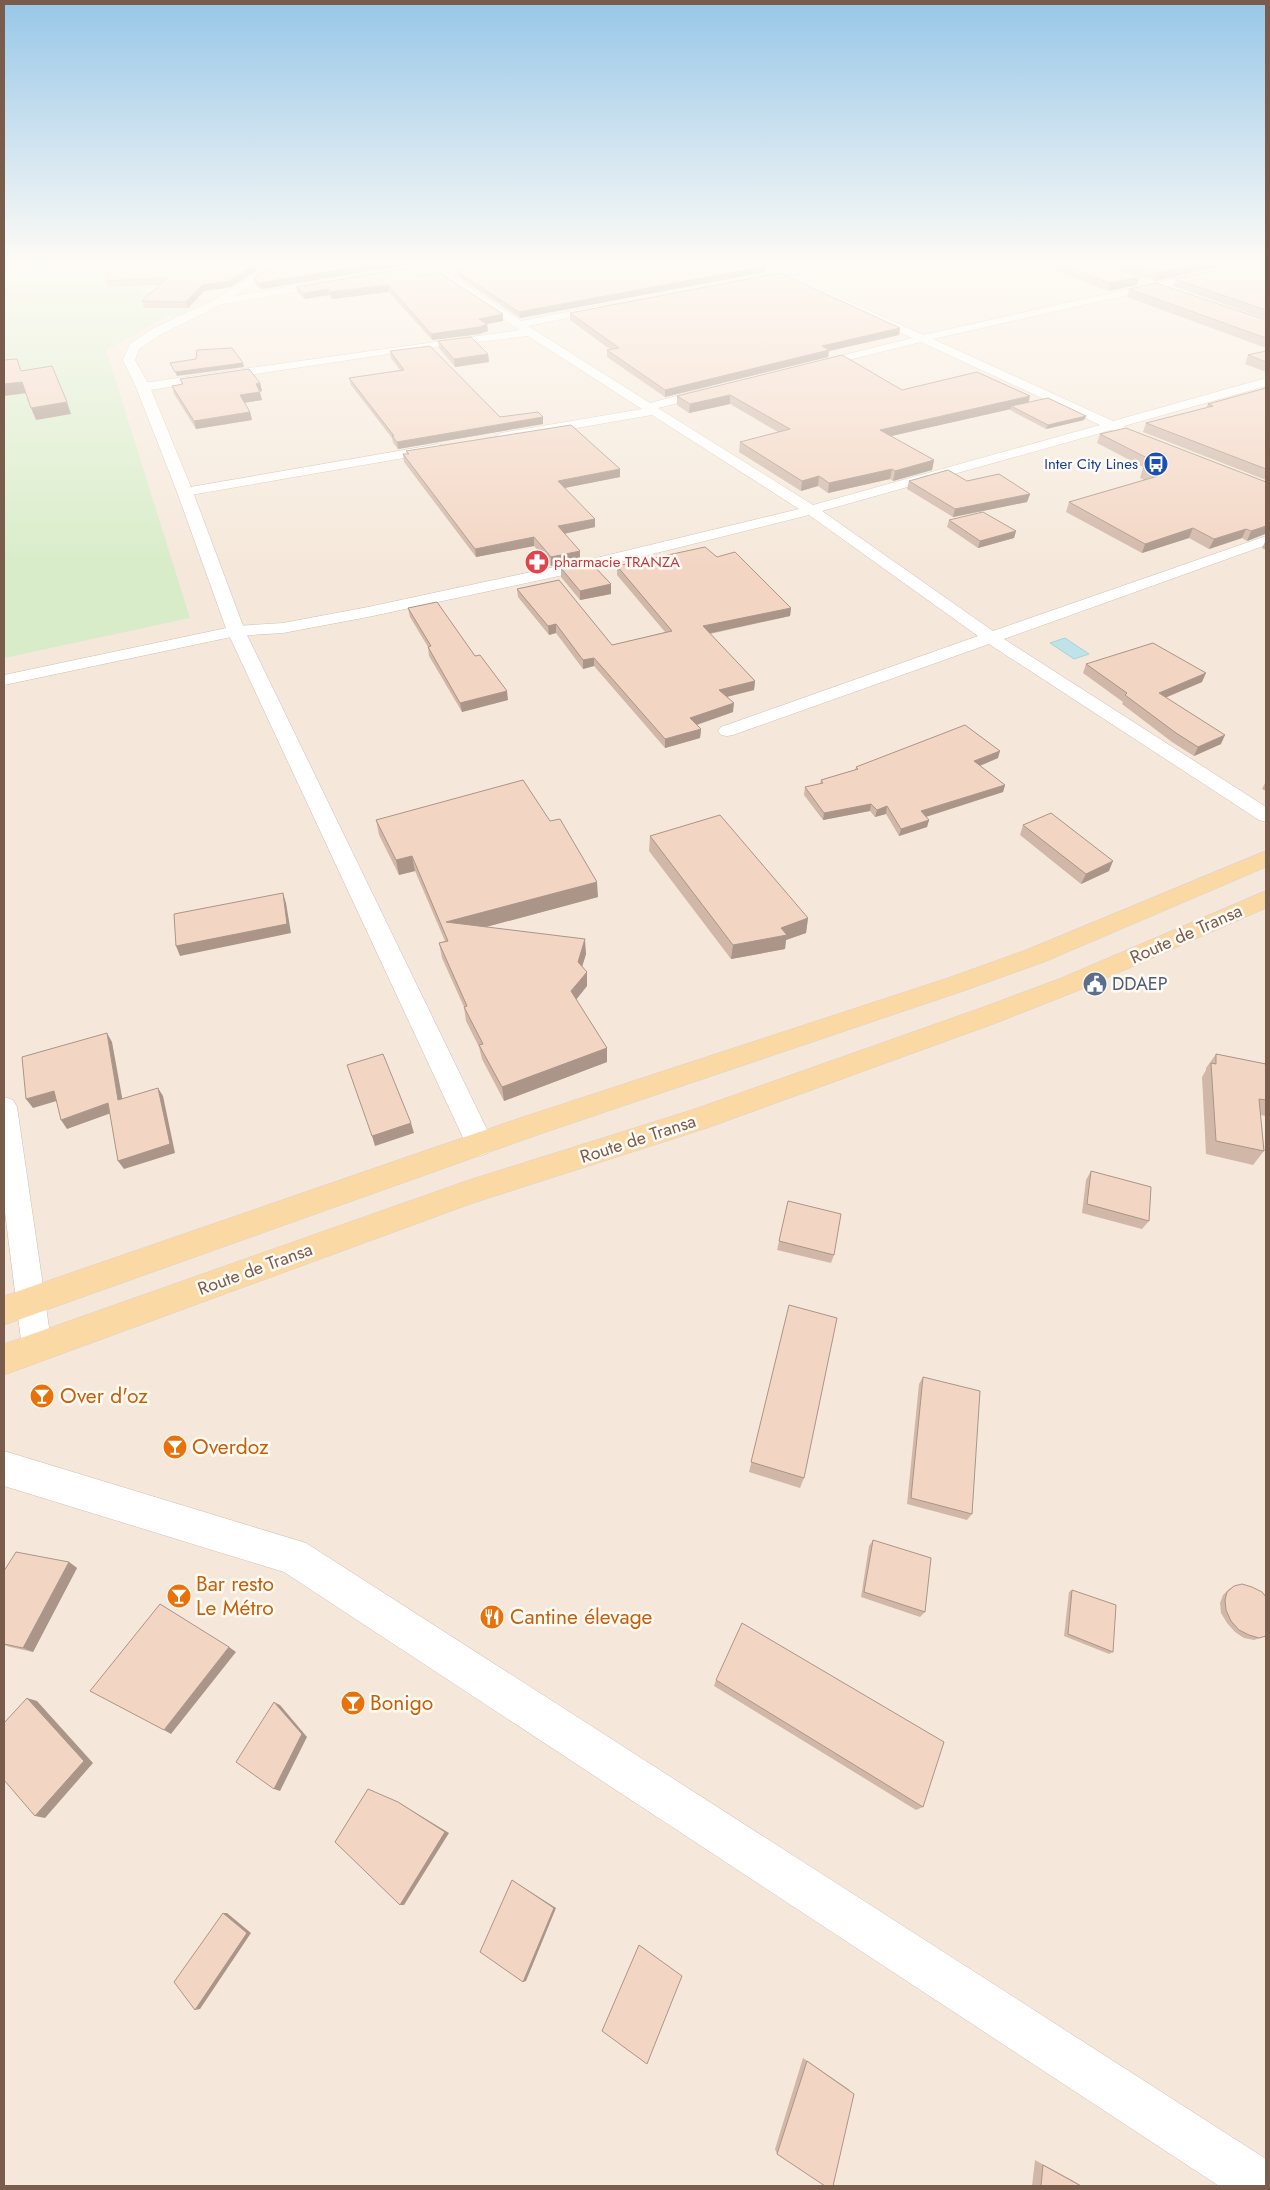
<svg xmlns="http://www.w3.org/2000/svg" width="1270" height="2190" font-family="Jost,sans-serif">
<rect width="100%" height="100%" fill="#fdf6ec"/>
<path fill="#f5e8da" d="M4 263H1266V2186H4Z"/>
<path fill="#d8ecc9" d="M4 263 147 269 141 292H172L203 299 182 315 168 316 106 350 190 618 4 658Z"/>
<path fill="#bfe3e8" stroke="#a5d3da" d="M1065 638 1089 654 1074 659 1050 643Z"/>
<g fill="none" stroke-linecap="round" stroke-linejoin="round">
<defs>
<path id="minor" d="M184 263H275L280 266 275 269 189 266Z
M421 263H432L521 321 603 305 607 306V310L528 326 650 403 710 387 714 388 716 391 714 394 658 408 813 505 1100 425 921 342 812 369 808 368 806 366 808 364 912 338 779 277 774 276 752 263H764L781 270 824 263H844L839 266 790 275 923 335 1244 263H1261L1256 266 933 339 1113 421 1266 378V386L1124 426 1126 429 1124 432 1120 433 1111 430 822 511 993 631 1266 536V545L1004 639 1266 807V822L1259 820 989 644 733 735 727 736 721 735 718 731 721 727 978 636 809 515 596 568 368 617 283 633 236 636 4 685V675L236 626 283 623 368 607 596 558 799 509 652 415 501 441 496 440 495 437 501 433 642 409 528 336 435 347 143 391 137 387 143 383 520 330Z
M329 280 333 281V285L218 305 213 302 218 299Z
M439 444 446 448 444 451 185 496 178 492 185 488Z
M4 1097 13 1100 17 1107 52 1348 47 1358 37 1362 27 1358 22 1348 4 1204Z"/>
<path id="tertiary" d="M272 263H284L222 304 160 335 139 349 135 360 150 387 193 492 245 631 494 1144 490 1152 480 1156 470 1152 466 1144 227 631 177 492 136 387 123 360 130 344 152 329 214 300Z
M4 1451 306 1543 1266 2159V2186H1219L284 1572 4 1486Z"/>
<path id="primary" d="M1266 851V867L1044 962 966 990 540 1134 4 1325V1296L520 1118 948 978 1026 950Z
M1266 891V908L1077 991 996 1023 707 1128 473 1203 4 1375V1344L469 1180 692 1110 978 1009 1059 979Z"/>
</defs>
<use href="#minor" stroke="#d1beb0" stroke-width="1"/>
<use href="#tertiary" stroke="#d1beb0" stroke-width="1"/>
<use href="#primary" stroke="#dad1cd" stroke-width="1"/>
<use href="#minor" fill="#fff" fill-rule="evenodd"/>
<use href="#tertiary" fill="#fff" fill-rule="evenodd"/>
<use href="#primary" fill="#fbd9a5" fill-rule="evenodd"/>
</g>
<path fill="#d1b7a8" d="M277 263H400V266L261 289 255 284 254 278Z
M480 263H759L765 272 520 318 457 276 456 271 483 266Z
M768 263H791V264L776 266Z
M1039 263H1099L1137 285 1108 291 1038 264Z
M1104 263H1236L1155 281Z
M1266 263V319L1173 286 1175 279Z
M257 270 231 287 204 291 188 308H144L142 301 159 285 108 287 106 281Z
M420 276 503 321 487 324 488 331 480 334 432 340 389 292 332 299 329 295 305 299 298 293 296 287Z
M1129 289 1266 320V348L1127 297Z
M570 313 900 328 899 335 829 351 828 357 665 397 607 357V350H611L570 320Z
M438 341 488 354 489 362 455 367 439 348Z
M390 351 500 417H543V424L398 449 393 443 392 438 351 385 349 378 400 370 391 358Z
M1266 351V372L1245 364 1248 355Z
M180 379 260 383 262 391 259 392 262 400 244 403 250 412 252 420 196 429 174 394 172 386 182 385Z
M1266 388V480L1143 432 1146 423 1206 408 1208 404Z
M902 390 1029 402 1086 416 1084 420 1046 429 1010 410 1011 409 891 436 934 460 932 470 893 481 890 479 828 493 818 486 801 491 739 452 740 442 778 432 730 404 689 413 677 405V396Z
M1100 434 1266 482V535L1265 534 1247 541 1242 538 1209 549 1189 538 1142 553 1066 512 1069 502 1144 480 1140 478 1143 468H1145L1097 443Z
M406 451 620 477 565 488 595 527 564 534 580 559 551 566 534 546 476 557 404 462 403 454H407Z
M909 481H967L1030 494 1027 502 953 517 907 489Z
M949 520 1016 531 1014 538 978 548 947 527Z
M1266 540V550L1262 548Z
M717 557 791 608 790 616 710 634 755 681 754 690 727 697 733 712 697 725 701 729 700 738 665 748 594 666 583 669 556 633 549 635 518 597 517 589 612 645 665 632 617 575V566Z
M561 568 611 594 580 600 561 577Z
M408 608 475 656 508 700 462 712 429 656 428 647 410 617Z
M1086 664 1202 682 1165 698 1221 744 1194 756 1172 742 1122 704 1123 702 1083 673Z
M998 758 980 766 1005 785 1003 792 926 817 929 820 927 827 899 836 886 814 875 817 870 811 823 820 804 795 805 787 820 784 821 780 855 770 856 767Z
M1266 781V791L1262 789Z
M376 820 598 897 485 927 586 954 582 966 587 972V986L576 999 607 1048V1062L504 1101 482 1059 479 1047 466 1021 464 1007 442 958 439 943 445 941 415 871 399 875 379 835Z
M1023 825 1109 871 1081 884 1020 835Z
M650 836 808 918 806 933 786 940 785 949 731 959 649 851Z
M1216 1054 1266 1064V1116L1260 1115 1264 1151 1253 1165 1206 1154 1202 1077 1206 1070V1068Z
M1091 1171 1149 1221 1142 1229 1082 1213 1086 1180Z
M788 1201 834 1255 831 1263 777 1250Z
M789 1305 804 1478 800 1488 749 1472Z
M923 1377 972 1514 967 1520 907 1504 919 1384Z
M873 1540 925 1612 920 1617 861 1597 869 1546Z
M69 1562 77 1568 33 1652 10 1647 4 1645V1571Z
M1234 1586 1266 1636 1254 1640 1244 1638 1235 1632 1227 1623 1221 1613 1220 1603 1223 1595 1229 1589Z
M1072 1590 1113 1652 1109 1654 1064 1636 1069 1592Z
M716 1680 923 1807 916 1810 714 1686Z
M803 2058 850 2090 777 2154 775 2149Z
M1035 2160 1072 2180 1082 2186H1032Z"/>
<path fill="#aa9588" d="M380 263H400V266L261 289 259 283Z
M776 263H791V264L776 266Z
M1205 263H1236L1155 281 1158 273Z
M256 264 257 270 231 287 204 291 188 308 186 302 202 285Z
M766 266 765 272 520 318 519 312Z
M1140 277 1137 285 1108 291 1110 283Z
M388 285 389 292 332 299 330 292Z
M328 289 329 295 305 299 303 293Z
M503 314V321L480 325 479 319Z
M487 324 488 331 480 334 432 340 431 334Z
M900 328 899 335 829 351 828 357 665 397V390L822 346Z
M488 354 489 362 455 367 454 359Z
M243 363 244 367 177 376 175 372Z
M22 382 27 393 4 396V384Z
M260 383 262 391 258 392 256 384Z
M260 392 262 400 242 403 240 395Z
M730 395V404L689 413 690 404Z
M1030 396 1028 405 1011 406V409L878 439 880 430Z
M67 402 71 414 36 420 31 408Z
M250 412 252 420 196 429 194 421Z
M1086 416 1084 420 1046 429 1048 425Z
M543 417V424L398 449 397 442Z
M934 460 932 470 893 481 895 471Z
M620 469V477L559 489 558 481Z
M892 469 890 479 828 493 829 483Z
M819 476 818 486 801 491 802 481Z
M1030 494 1027 502 953 517 955 509Z
M595 519V527L558 535V526Z
M1266 526V532L1265 534 1247 541 1251 531Z
M1193 528 1189 538 1142 553 1145 544Z
M1246 529 1242 538 1209 549 1214 539Z
M1016 531 1014 538 978 548 980 541Z
M534 537V546L476 557 475 549Z
M580 551V559L551 566V557Z
M611 584V594L580 600V591Z
M791 608 790 616 702 635 703 626Z
M556 624V633L549 635 548 626Z
M594 658V666L583 669V660Z
M1206 673 1202 682 1155 702 1159 693Z
M755 681 754 690 718 699 719 690Z
M507 691 508 700 462 712 460 703Z
M734 703 733 712 690 727V718Z
M701 729 700 738 665 748V739Z
M1225 735 1221 744 1194 756 1198 747Z
M1000 751 998 758 972 769 974 761Z
M1005 785 1003 792 919 819 921 811Z
M871 804 870 811 823 820 824 813Z
M887 806 886 814 875 817 877 810Z
M929 820 927 827 899 836 901 829Z
M412 856 415 871 399 875 396 860Z
M1113 861 1109 871 1081 884 1086 874Z
M597 882 598 897 449 937 446 922Z
M283 893 286 903 291 933 180 956 176 946Z
M808 918 806 933 786 940 785 949 731 959 733 945Z
M585 939 586 954 579 977 578 962Z
M587 972V986L572 1005 571 991Z
M107 1033 112 1042 124 1108 118 1100Z
M607 1048V1062L504 1101 502 1087Z
M158 1088 163 1096 175 1153 124 1169 118 1161Z
M54 1091 60 1100 33 1108 26 1099Z
M108 1103 114 1112 67 1129 61 1120Z
M411 1123 414 1133 375 1146 372 1136Z
M69 1562 77 1568 33 1652 23 1648Z
M229 1647 236 1652 171 1734 164 1730Z
M27 1698 37 1701 93 1763 45 1818 35 1816Z
M274 1702 280 1705 307 1737 280 1791 274 1789Z
M398 1802 449 1833 404 1905H400Z
M512 1880 556 1908 526 1981 523 1982Z
M223 1913H227L251 1933 200 2009 195 2010Z"/>
<path fill="#f3d5c3" stroke="#aa9588" d="M115 263H223L256 264 229 281 202 285 186 302 142 301 167 278 106 281Z
M277 263H380L259 283 254 278Z
M486 263H759L766 266 519 312 456 271 489 265Z
M1056 263H1099L1140 277 1110 283Z
M1128 263H1205L1158 273Z
M1247 263H1266V310L1175 279Z
M410 268 420 276 440 273 503 314 479 319 487 324 479 327 431 334 388 285 330 292 328 289 303 293 296 287Z
M780 273 900 328 822 346 829 350 665 390 607 350 619 348 570 313Z
M1156 283 1266 320V338L1129 289Z
M471 337 488 354 454 359 438 341Z
M430 346 500 417 538 412 543 417 397 442 392 436H394L349 378 404 370 390 351Z
M232 348 243 363 175 372 170 363 196 359 197 350Z
M1266 351V362L1248 355Z
M842 355 902 390 977 372 1030 396 880 430 934 460 895 471 892 469 829 483 819 476 802 481 740 442 790 429 730 395 690 404 677 396Z
M17 359 21 371 52 366 67 402 31 408 22 382 4 384V360Z
M249 369 260 383 256 384 260 392 240 395 250 412 194 421 172 386 183 384 180 379Z
M1266 388V469L1146 423 1213 406 1208 404Z
M1048 398 1086 416 1048 425 1011 406Z
M571 425 620 469 558 481 595 519 558 526 580 551 551 557 534 537 475 549 403 454H409L406 451Z
M1126 428 1266 482V526L1251 531 1246 529 1214 539 1193 528 1145 544 1069 502 1158 476 1143 468 1159 464 1100 434Z
M948 470 967 481 999 474 1030 494 955 509 909 481Z
M983 512 1016 531 980 541 949 520Z
M705 547 717 557 735 552 791 608 703 626 755 681 719 690 734 703 690 718 701 729 665 739 594 658 583 660 556 624 548 626 517 589 559 580 612 645 672 631 617 566Z
M590 562 611 584 580 591 561 568Z
M437 602 475 656 480 655 507 691 460 703 428 647 431 646 408 608Z
M1153 643 1206 673 1159 693 1225 735 1198 747 1176 733 1125 695 1127 693 1086 664Z
M965 725 1000 751 974 761 1005 785 921 811 929 820 901 829 887 806 877 810 871 804 824 813 805 787 823 783 821 780 858 769 856 767Z
M523 780 550 821 560 819 597 882 446 922 585 939 578 962 587 972 571 991 607 1048 502 1087 479 1045 483 1044 464 1007 467 1006 439 943 448 941 412 856 396 860 376 820Z
M1051 813 1113 861 1086 874 1023 825Z
M720 815 808 918 781 928 787 935 733 945 650 836Z
M283 893 287 924 176 946 174 914Z
M107 1033 118 1100 158 1088 170 1144 118 1161 108 1103 61 1120 54 1091 26 1099 22 1057Z
M383 1054 411 1123 372 1136 347 1065Z
M1216 1054 1266 1064V1100L1259 1099 1264 1151 1216 1141 1211 1063 1216 1064Z
M1091 1171 1151 1187 1149 1221 1087 1204Z
M788 1201 841 1214 834 1255 779 1241Z
M789 1305 837 1318 804 1478 751 1462Z
M923 1377 980 1391 972 1514 911 1498Z
M873 1540 931 1558 925 1612 864 1592Z
M16 1552 69 1562 23 1648 4 1644V1571Z
M1242 1584 1252 1587 1262 1592 1266 1597V1636L1259 1638 1249 1635 1239 1630 1231 1621 1226 1610 1225 1600 1227 1592 1234 1586Z
M1072 1590 1116 1605 1113 1652 1068 1634Z
M160 1604 229 1647 164 1730 90 1691Z
M742 1623 944 1742 923 1807 716 1680Z
M27 1698 84 1761 35 1816 4 1780V1723Z
M274 1702 302 1734 274 1789 236 1762Z
M368 1789 398 1802 445 1832 400 1905 335 1842Z
M512 1880 554 1908 523 1982 480 1952Z
M223 1913 247 1933 195 2010 174 1982Z
M639 1945 682 1976 647 2064 602 2031Z
M807 2061 854 2094 833 2186H825L777 2154Z
M1043 2165 1081 2186H1082H1041Z"/>
<linearGradient id="sky" x2="0" y2="1"><stop stop-color="#97c7e8"/><stop offset="0.46" stop-color="#fefbf6"/><stop offset="1" stop-color="#fefbf6" stop-opacity="0"/></linearGradient>
<rect width="1270" height="569" fill="url(#sky)"/>
<defs>
<symbol id="bus-disc" viewBox="-11 -11 22 22"><circle r="9.5" fill="#1a4fb4" stroke="#fffaf3"/><path d="M-5-6H5V4H4V6H2V4H-2V6H-4V4H-5ZM-3.5-4V0h7V-4ZM-3.5 1.2v1.5H-2V1.2ZM2 1.2v1.5H3.5V1.2Z" fill="#fff"/></symbol>
<symbol id="pharmacy-disc" viewBox="-11 -11 22 22"><circle r="9.5" fill="#e0444e" stroke="#fffaf3"/><path d="M-2-6h4v4h4v4h-4v4h-4v-4h-4v-4h4Z" fill="#fff"/></symbol>
<symbol id="civic-disc" viewBox="-11 -11 22 22"><circle r="9.5" fill="#5c6f8a" stroke="#fffaf3"/><path d="M-.6-6.5H3V-4.5H.6V-3L4-1V1h2V6H-6V1h2V-1L-.6-3ZM-1.2 2.5V6h2.4V2.5Z" fill="#fff"/></symbol>
<symbol id="bar-disc" viewBox="-11 -11 22 22"><circle r="9.5" fill="#e8710a" stroke="#fffaf3"/><path d="M-6-5H6L.8 .8V4.5H3.5V6h-7V4.5H-.8V.8Z" fill="#fff"/></symbol>
<symbol id="restaurant-disc" viewBox="-11 -11 22 22"><circle r="9.5" fill="#e8710a" stroke="#fffaf3"/><path d="M-5-6h1v4h1v-4h1v4h1v-4h1v5L-1.5 .5V6h-2V.5L-5-1ZM5-6V6H3V1.5H1.5Q1.5-4 5-6Z" fill="#fff"/></symbol>
</defs>
<g fill-rule="evenodd">
<use href="#bus-disc" x="1142" y="450" width="28" height="28"/>
<use href="#pharmacy-disc" x="523" y="548" width="28" height="28"/>
<use href="#civic-disc" x="1081" y="970" width="28" height="28"/>
<use href="#bar-disc" x="28" y="1382" width="28" height="28"/>
<use href="#bar-disc" x="161" y="1433" width="28" height="28"/>
<use href="#bar-disc" x="165" y="1582" width="28" height="28"/>
<use href="#restaurant-disc" x="478" y="1603" width="28" height="28"/>
<use href="#bar-disc" x="339" y="1689" width="28" height="28"/>
</g>
<g text-anchor="middle" dominant-baseline="central" stroke-width="5" stroke-linejoin="round" paint-order="stroke">
<g font-size="15" fill="#164399" stroke="#fffaf3" text-anchor="end">
<text x="1138" y="464">Inter City Lines</text>
</g>
<g font-size="15" fill="#be3a42" stroke="#fffaf3" text-anchor="start">
<text x="554" y="562">pharmacie TRANZA</text>
</g>
<g font-size="18" fill="#7a5c4d" stroke="#fffaf3">
<text transform="translate(1186 934) rotate(-24)">Route de Transa</text>
<text transform="translate(638 1139) rotate(-18)">Route de Transa</text>
<text transform="translate(255 1269) rotate(-20)">Route de Transa</text>
</g>
<g font-size="18" fill="#4e5e75" stroke="#fffaf3" text-anchor="start">
<text x="1112" y="984">DDAEP</text>
</g>
<g font-size="21" fill="#c56008" stroke="#fffaf3" text-anchor="start">
<text x="60" y="1396">Over d'oz</text>
<text x="192" y="1447">Overdoz</text>
<text x="196" y="1584">Bar resto<tspan x="196" dy="24">Le Métro</tspan></text>
<text x="510" y="1617">Cantine élevage</text>
<text x="370" y="1703">Bonigo</text>
</g>
</g>
<rect width="1270" height="2190" fill="none" stroke="#7a5c4d" stroke-width="10"/>
</svg>
